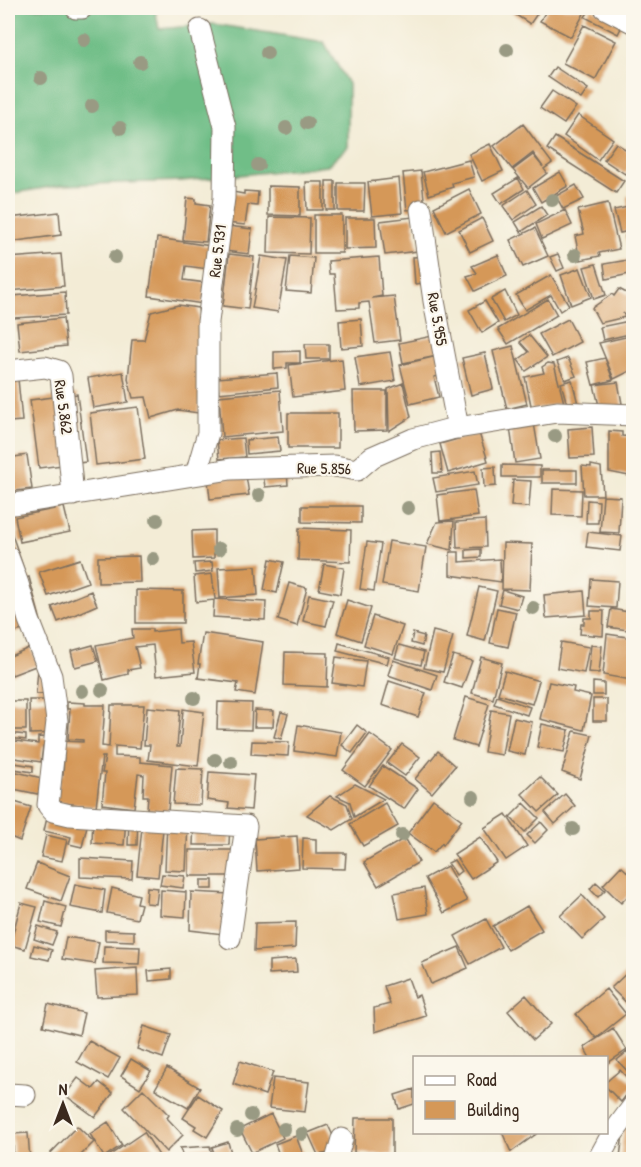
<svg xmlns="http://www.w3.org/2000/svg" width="641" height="1167" font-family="'Patrick Hand',sans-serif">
<rect width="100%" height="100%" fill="#fbf7ec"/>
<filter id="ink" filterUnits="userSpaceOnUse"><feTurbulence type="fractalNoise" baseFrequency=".0167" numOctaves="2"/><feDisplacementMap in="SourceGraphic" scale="12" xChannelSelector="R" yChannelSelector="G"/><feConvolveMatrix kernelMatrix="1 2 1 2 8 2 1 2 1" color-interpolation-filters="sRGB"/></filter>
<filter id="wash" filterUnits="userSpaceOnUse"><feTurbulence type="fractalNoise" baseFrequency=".008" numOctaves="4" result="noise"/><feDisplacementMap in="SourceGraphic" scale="24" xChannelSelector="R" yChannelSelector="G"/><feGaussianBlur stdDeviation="1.35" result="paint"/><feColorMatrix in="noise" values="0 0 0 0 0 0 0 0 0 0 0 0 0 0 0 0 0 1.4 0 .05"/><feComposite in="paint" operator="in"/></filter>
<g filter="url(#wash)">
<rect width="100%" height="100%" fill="#f3ecd6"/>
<path fill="#70be87" stroke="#567452" stroke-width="1.5" d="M8 8H155L159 29 214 24 324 42 348 84V147L327 166 181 181 62 185 8 194Z"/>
<g id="blocks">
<path fill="#d59858" d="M505 8H541L530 24Z
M548 8H587L571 37 540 21Z
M591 8 623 24 618 34 585 17Z
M584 25 616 41 595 80 563 63Z
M555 67 588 89 581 99 548 77Z
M552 91 576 107 564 124 540 108Z
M578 115 613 139 598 160 564 136Z
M523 124 552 163 544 169 547 173 528 188 513 170 533 155 543 167 533 153 512 169 494 146Z
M555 137 624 181 616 193 547 149Z
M616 143 634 155V162L625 174 604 160Z
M490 144 503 171 482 181 469 154Z
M469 160 474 177 452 183 453 187 429 195 423 172Z
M421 171 425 208 407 210 403 173Z
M560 172 568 186 541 202 533 188Z
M399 178 402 213 372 216 368 182Z
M518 178 524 189 501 204 494 193Z
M326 181H335V210H326Z
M306 182H323V210H307Z
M338 183H365L364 211H338Z
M576 185 584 199 563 209 556 196Z
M268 186 300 187V216L268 215Z
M469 189 481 214 446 232 434 207Z
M527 190 536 204 513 220 503 206Z
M244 191 258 192 257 206 248 205 245 225 226 223 233 192 244 194Z
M627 196 634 197V230L620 233 614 210 628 207Z
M187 198 196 199V203L210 205 206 242 183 240Z
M608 203 619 249 599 253 600 256 580 260 575 236 584 234 578 210Z
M541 206 547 215 521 232 515 222Z
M565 210 572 225 542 239 536 224Z
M59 212 61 235 9 242V218Z
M314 215H342V253H314Z
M269 217 310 218 309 254 268 253Z
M413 217 418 251 385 255 380 221Z
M345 218H375L376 248 345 249Z
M482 218 493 241 470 252 459 230Z
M228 226 252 229 249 254 225 251Z
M535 228 548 256 523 267 510 240Z
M634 234V254L630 255 625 236Z
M157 238 211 246 208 269 186 266 184 280 206 283 203 304 149 296Z
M61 254 64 286 9 291 8 258Z
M229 254 254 257 248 309 223 306Z
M558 254 564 268 557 271 550 257Z
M498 255 507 276 475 291 467 276 477 273 472 266Z
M261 256 287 260 278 312 252 308Z
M290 256 314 258 311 293 286 291Z
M430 256 432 282 415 284 413 257Z
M379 257 382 296 372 298 394 296 400 340 375 343 369 302 359 303V308L337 309 334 274H329L328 261Z
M634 259V273L606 279 604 264Z
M596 264 606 295 594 299 584 267Z
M580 268 591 297 571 305 561 275Z
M551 275 569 305 560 311 551 295 525 310 516 295Z
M619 289 634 297V311L628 318 623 313 625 317 600 323 592 308 612 294 614 296Z
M505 291 517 315 504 322 491 299Z
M65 292 66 315 13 318 12 296Z
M548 299 557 315 508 344 498 329Z
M485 301 498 323 482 333 469 310Z
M178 305 198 308 205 368 198 413 178 410 151 418 146 397 133 398 128 379 132 340H144L151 312Z
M63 318 66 346 20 351 17 323Z
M361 319 363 346 341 348 339 321Z
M568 319 580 342 552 357 539 334Z
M634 320V333L603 340 600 327Z
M437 335 453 373 434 377 439 397 410 404 400 365 437 356 403 363 399 343Z
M529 335 547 357 526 371 518 360 529 352 520 342Z
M630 336 634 343V369L614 379 599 343Z
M305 344H329V359H306Z
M513 346 527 404 507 409 493 351Z
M300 351V363H287V368L274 369V352Z
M390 352 395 381 360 387 355 357Z
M485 353 493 389 471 395 462 358Z
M568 358 576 376 565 380 557 362Z
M605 358 613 380 593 385 587 362Z
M342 359 345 391 293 397 289 365Z
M548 363 554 364 564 403 532 410 525 377 544 373 542 367Z
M17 368 22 421 9 422 8 369Z
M123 372 128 402 93 408 88 378Z
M277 373 278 387 219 393 217 378Z
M572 380 580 412 570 415 561 383Z
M618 382 623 409 601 414 594 385Z
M403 383 411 417 389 431 388 389Z
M280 390 283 431 222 437 219 396Z
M353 391H387V430L354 431Z
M77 394 86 462 39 468 30 400Z
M138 407 145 459 96 465 90 413Z
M288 413H338V448H288Z
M534 423 540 459 515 463 510 427Z
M592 427 594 457 570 458 568 429Z
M609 431 622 432V436L634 437V477L609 472Z
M479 433 488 461 448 473 440 444Z
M278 437 280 451 247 454 246 440Z
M243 438 245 457 219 459 217 440Z
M440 452 442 473H433L432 453Z
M27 455 32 489 8 492V458Z
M502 465 540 466V477H502Z
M591 465 601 467 603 495H584L582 466 591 467Z
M495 467 496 486 484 487 483 468Z
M542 470H577V483H542Z
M287 471 288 485 265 487 263 473Z
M475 471 478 485 436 492 433 478Z
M246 475 249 495 210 499 208 480Z
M513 480 531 481 529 507 511 506Z
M553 489 582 490 581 516 552 515Z
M474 490 478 516 440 521 437 495Z
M603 496 621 497 619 533 600 532Z
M587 500 599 501 598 523H586Z
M302 506H361V523L302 522Z
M64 507 70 532 20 542 15 517Z
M485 520 486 547 457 548 456 522Z
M454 521 452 550 427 544 437 522Z
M299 528 351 530 350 562 298 560Z
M10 529 24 569 8 575V530Z
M214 530V558L193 559 192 531Z
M588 532 622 536 620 551 586 547Z
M389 541 426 547 419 591 382 585Z
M367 542 381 544 374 591 360 589Z
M503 543 532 544 530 590 502 589Z
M481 549V557L466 558V550Z
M450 552H459V562L500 559 501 582 450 575Z
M139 556 140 582 98 583V557Z
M80 559 88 582 48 596 39 572Z
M270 559 284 562 277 593 264 590Z
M212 562 213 571 195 573 194 563Z
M324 564 344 568 340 594 319 590Z
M256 566 258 595 220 598 218 568Z
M212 574 215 599 266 602 265 620 213 617 214 600 196 602 194 576Z
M29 577 42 625 15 632 8 602V583Z
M591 579 618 581 616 608 589 606Z
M289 583 307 588 297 626 278 620Z
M479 587 497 591 485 641 467 636Z
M136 590 183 591V623H136Z
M503 590 522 596 518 609 499 604Z
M91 591 97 605 58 622 52 607Z
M584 591 586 615 546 618 544 595Z
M309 595 333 600 326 626 303 621Z
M347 600 371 608 361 641 337 633Z
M497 608 516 612 508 647 490 643Z
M611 609 634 613V631L608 627Z
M591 611H604L603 636 580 634 581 624H584V618H591Z
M373 616 403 626 393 654 364 645Z
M132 629H152V632L178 629 179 643 191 642 195 672 156 676 153 645 135 647 140 668 128 670V674L104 680 96 645 133 638Z
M433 631 453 636 443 672 424 668Z
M203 633 263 642 255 695 236 692 238 683 198 678 200 664H198Z
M413 633 424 636 422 646 411 643Z
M607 634 634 638V663L631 680 603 675Z
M561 642 589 647 584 673 557 668Z
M339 643 389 657 387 664 337 651Z
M93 645 98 661 75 667 71 651Z
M399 645 424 652 421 665 395 658Z
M591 645 602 646 599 673 588 672Z
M31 647 38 665 12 675 8 665V657Z
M285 652 328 653 327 687 284 685Z
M453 655 472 661 462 688 444 682Z
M336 657 366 661 362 687 332 683Z
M481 657 502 663 493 699 472 693Z
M393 660 437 675 432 690 388 675Z
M38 669 57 695 36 694Z
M505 671 539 681 532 704 498 694Z
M389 681 426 693 418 717 382 705Z
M549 682 574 687 573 692 591 696 584 730 540 719Z
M593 682 604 683V695H593Z
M497 696 530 707 527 715 494 704Z
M466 697 489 704 476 747 453 740Z
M593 699H607V721H593Z
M29 700H58V733L30 734Z
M8 701H26V730H8Z
M67 702 85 703V705H105L102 746 109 747 111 705H144L140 748 115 746V756L140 757V762L172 765 168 811 147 809 148 796H143L144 775 138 774 134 808 102 804 105 773H102L105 757H102L96 807 55 802 60 774 63 775 64 755H61L62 741 83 742V740L68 739 70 709H67Z
M218 702 252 703 251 730 217 729Z
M147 707 180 710 177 747H180L183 709 204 712 198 766 148 760 150 745H144Z
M255 710 274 711 273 727H254Z
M491 710 509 713 502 755 484 752Z
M281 712 288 714 281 739 274 737Z
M514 718 532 722 525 755 507 751Z
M542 724 569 730 564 752 537 747Z
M298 725 341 732 337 757 294 751Z
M357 725 367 733 352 753 342 745Z
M574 731 592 735 580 779 562 772Z
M8 733 26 735V740L8 738Z
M370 734 392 750 365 786 343 770Z
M38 737 58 738 57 747 43 746 41 762 8 757V740L38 744Z
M252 741 289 742 288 756 251 754Z
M402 744 420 757 405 776 387 763Z
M438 751 455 766 432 793 415 779Z
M8 762 33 766V772L8 768Z
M383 766 418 789 404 809 369 786Z
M176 768 203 769 201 805 173 804Z
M8 770 42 778 38 794 8 788Z
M209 772 254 775 251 810 228 808 229 803 207 800Z
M540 777 558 795 539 812 522 794Z
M355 784 384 799 354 817 350 802 337 796Z
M565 794 575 806 555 824 545 812Z
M330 796 347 804 352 819 334 830 307 815Z
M433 799 462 820 443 845 442 843 434 852 408 833Z
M8 800 31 807 20 841 8 836Z
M385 803 398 826 363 846 350 824Z
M524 803 539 818 525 832 510 817Z
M50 804 90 813 82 847 69 844 71 837 44 831Z
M506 814 527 846 506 860 484 828Z
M93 816 126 818 124 845 92 843Z
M129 818H138L137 845H128Z
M143 818 164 820 158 877 137 875Z
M167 821 188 822 186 871 165 870Z
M194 822 230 823 229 845H193Z
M541 822 548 830 535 843 527 835Z
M46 835 67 840 62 861 41 857Z
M297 836 299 868 257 871 255 839Z
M480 837 497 862 471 879 454 854Z
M303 838 316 839V853H346L345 869 302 868Z
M405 838 419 862 378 886 364 862Z
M189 850H235L234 876H189Z
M80 858 133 861 132 879 80 877Z
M454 860 461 871 456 875 448 863Z
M37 863 70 876 61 901 27 889Z
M447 866 467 901 444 913 425 878Z
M621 866 634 878V890L621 903 603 885Z
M162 874 185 876 183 888 160 885Z
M201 880H213V889H201Z
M596 882 605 890 598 897 590 889Z
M75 884 105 890 102 913 70 907Z
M147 887 158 888 156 904 146 903Z
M112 888 139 895 137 903 141 904 137 919 107 913Z
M424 888 428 914 399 919 394 893Z
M161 890 186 892 185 917 160 915Z
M191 892 230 894 223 934 190 930Z
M582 895 604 919 582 939 560 916Z
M45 901 66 907 61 927 40 922Z
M21 903 37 907 25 949 10 945Z
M527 906 542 930 508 950 493 926Z
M486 919 501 947 470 964 455 936Z
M296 922 295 948 254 951 255 923Z
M38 926 57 932 52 945 34 939Z
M105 930 134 931V941L105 940Z
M66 937 99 942 95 964 62 959Z
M34 945 52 950 49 960 31 956Z
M104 946 140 947 139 964 103 963Z
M459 947 468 968 431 984 422 963Z
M296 959 297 972 269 974V961Z
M137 968 138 995 97 997 95 971Z
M171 969V979L149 981 148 971Z
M631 969 634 971V1010L611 988Z
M408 978 415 997 419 995 426 1016 375 1032 374 1008 390 1004 384 986Z
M606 989 626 1014 596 1038 576 1014Z
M526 995 551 1024 533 1040 508 1011Z
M48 1004 84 1013 79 1035 43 1026Z
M144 1026 171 1035 163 1058 137 1049Z
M613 1028 627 1050 606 1064V1058H590L584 1047Z
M89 1041 120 1058 108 1079 77 1062Z
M632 1048 634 1050V1078L617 1060Z
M131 1059 151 1071 140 1088 121 1076Z
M240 1061 273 1072 265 1095 233 1084Z
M167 1068 200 1088 188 1108 155 1089Z
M620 1070 634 1085 621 1102 606 1087V1082Z
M78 1078 93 1089 99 1082 113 1093 95 1117 65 1095Z
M273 1078 309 1082 305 1112 269 1108Z
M143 1089 169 1115 167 1118 183 1135 166 1152 124 1108Z
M414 1089V1104L399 1109 395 1095Z
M198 1095 223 1111 207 1137 194 1129 196 1126 183 1118Z
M271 1114 283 1138 252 1153 240 1129Z
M355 1118H392V1155L354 1153Z
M108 1122 122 1145 104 1157 90 1134Z
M328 1125 335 1140 329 1153 318 1155 308 1133Z
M77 1126 94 1142 76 1160H44Z
M624 1127 634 1128V1159L620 1157Z
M144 1132 160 1157 156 1160H103Z
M502 1132H539L511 1152Z
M28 1133 30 1160H14L12 1134Z
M296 1136 305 1160H281L275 1144Z
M228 1142 233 1160H216L212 1147Z
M210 1146 213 1160H184L180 1148Z"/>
</g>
</g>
<g filter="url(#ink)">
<use href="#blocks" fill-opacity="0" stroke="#7b6e5e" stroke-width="1.5"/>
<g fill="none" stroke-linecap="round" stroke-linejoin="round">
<defs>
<path id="minor" d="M76 8H82
M605 8 634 23
M421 210 434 301 458 428
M8 371 45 367 59 371 61 376 73 495
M196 474 208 433V322L224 198 225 127 200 30
M8 505 231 469 335 466 357 470 372 457 413 439 451 429 557 412 634 415
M8 557 18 584 29 620 51 676 57 721 48 805 53 811 70 815 246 826 230 938
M8 1094 25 1095
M336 1160 342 1139
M598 1160 611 1136 634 1105"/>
</defs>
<use href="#minor" stroke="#7b6e5e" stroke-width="23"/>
<use href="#minor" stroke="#fff" stroke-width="21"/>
</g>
<g fill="#999a83">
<circle cx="84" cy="40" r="7"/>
<circle cx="507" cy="50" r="7"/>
<circle cx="267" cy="53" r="7"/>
<circle cx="140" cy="62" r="7"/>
<circle cx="41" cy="78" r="7"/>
<circle cx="92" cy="106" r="7"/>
<circle cx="307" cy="123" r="7"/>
<circle cx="120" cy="128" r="7"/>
<circle cx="286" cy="128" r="7"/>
<circle cx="258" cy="165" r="7"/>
<circle cx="552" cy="200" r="7"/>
<circle cx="575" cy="255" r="7"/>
<circle cx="115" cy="257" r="7"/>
<circle cx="555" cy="436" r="7"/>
<circle cx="259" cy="495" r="7"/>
<circle cx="408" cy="508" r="7"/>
<circle cx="157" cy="520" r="7"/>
<circle cx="219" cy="549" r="7"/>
<circle cx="153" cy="559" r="7"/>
<circle cx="533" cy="608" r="7"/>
<circle cx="102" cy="690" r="7"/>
<circle cx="82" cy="691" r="7"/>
<circle cx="194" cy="698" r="7"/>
<circle cx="215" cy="760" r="7"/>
<circle cx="231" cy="762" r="7"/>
<circle cx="473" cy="797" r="7"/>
<circle cx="573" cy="829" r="7"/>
<circle cx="402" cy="835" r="7"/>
<circle cx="251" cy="1115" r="7"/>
<circle cx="284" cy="1129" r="7"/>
<circle cx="237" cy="1130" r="7"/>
<circle cx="302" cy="1134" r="7"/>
</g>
</g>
<g text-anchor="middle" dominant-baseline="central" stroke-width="4.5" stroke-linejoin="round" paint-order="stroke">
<g font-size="16" fill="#3b2a1e" stroke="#fbf7ec">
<text transform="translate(217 251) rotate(-83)">Rue 5.931</text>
<text transform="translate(438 319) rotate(80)">Rue 5.955</text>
<text transform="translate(64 407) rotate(82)">Rue 5.862</text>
<text transform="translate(324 468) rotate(1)">Rue 5.856</text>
</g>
</g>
<rect width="641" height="1167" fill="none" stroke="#fbf7ec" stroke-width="30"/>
<rect x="413" y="1056" width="195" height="78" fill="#fbf7ec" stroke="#aea59a" stroke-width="1.5"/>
<rect x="425" y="1076" width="30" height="9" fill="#ffffff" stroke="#aea59a" stroke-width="1.5"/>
<text x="467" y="1086" font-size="18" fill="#3b2a1e">Road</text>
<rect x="425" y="1101" width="30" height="18" fill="#d59858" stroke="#aea59a" stroke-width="1.5"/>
<text x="467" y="1116" font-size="18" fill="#3b2a1e">Building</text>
<g transform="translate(63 1104)" stroke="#fbf7ec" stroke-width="4.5" paint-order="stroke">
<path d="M0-4.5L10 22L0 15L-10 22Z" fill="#3b2a1e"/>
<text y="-9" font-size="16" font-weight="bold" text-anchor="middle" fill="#3b2a1e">N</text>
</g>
</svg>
